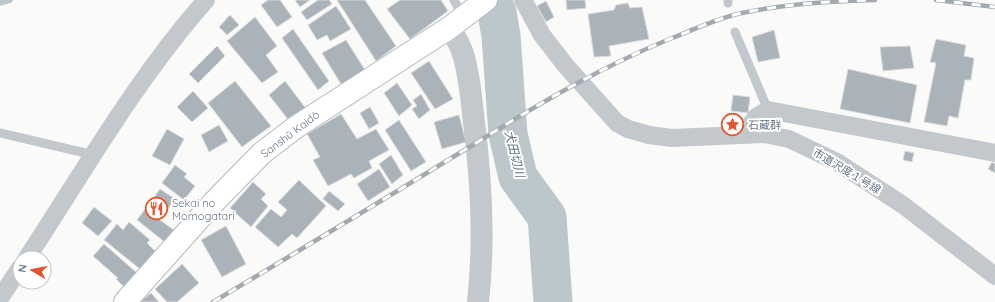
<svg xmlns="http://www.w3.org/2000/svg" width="995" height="302" font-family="Quicksand,'Noto Sans JP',sans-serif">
<rect width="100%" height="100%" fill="#fafaf8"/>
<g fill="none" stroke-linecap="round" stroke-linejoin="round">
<path stroke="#bbc7cb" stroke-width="6" d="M0 3 10 0
M553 300 558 302"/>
<path stroke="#bbc7cb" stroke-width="39" d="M491 0 497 12 501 36 508 134 518 177 547 217 553 302"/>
</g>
<path fill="#aab3b9" stroke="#dcdcda" d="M268 0H280L292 17 277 27 261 5Z
M295 0H310L300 7Z
M318 0H329L332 4 307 20 301 12Z
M337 0H365L396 46 376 61Z
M400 0H441L448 11 410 39 387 9Z
M566 0H585L586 8 567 10Z
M546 1 554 17 546 22 537 6Z
M628 3 630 8 642 7 649 39 609 46 611 56 594 57 588 14 614 10 616 5Z
M336 6 351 29 330 41 327 35 317 40 308 25Z
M230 15 239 25 227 35 219 27Z
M255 17 277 46 266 55 278 72 262 83 227 41Z
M293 29 329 81 318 90 282 38Z
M774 30 780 58 758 62 752 37Z
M936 39 966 45 964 56 974 58 971 80H965L958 118 949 116 947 126 924 122 936 63 930 62Z
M346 40 365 70 341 84 322 53Z
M217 46 225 56 198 83 189 74Z
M910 46 914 68 883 71 880 47Z
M429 61 453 99 435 109 411 73Z
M848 69 917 85 910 123 840 109Z
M235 81 271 126 242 147 208 103Z
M285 81 307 110 290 122 269 95Z
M397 83 412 105 399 116 384 93Z
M193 91 208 108 192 122 177 107Z
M421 94 430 110 419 119 412 109 417 106 413 100Z
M733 95 750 97 748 113 731 111Z
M370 107 379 123 369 129 360 113Z
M341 114 357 139 376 129 389 150 369 161 372 168 354 178 351 174 328 186 313 160 320 157 307 134Z
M459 115 466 142 442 149 434 122Z
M399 120 426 162 411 171 385 130Z
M219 125 228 141 209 152 201 135Z
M167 129 184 139 170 165 152 156Z
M905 151 914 153 912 162 903 160Z
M391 155 403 175 392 184 379 164Z
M992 162 995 164V173L988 169Z
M175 165 187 174 184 177 195 186 184 200 162 183Z
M379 169 390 187 368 201 357 184Z
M299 180 326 206 297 238 292 234 278 247 255 227 271 209 281 217 287 210 278 202Z
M253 182 266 194 261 199 268 206 251 227 230 208Z
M160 189 175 199 160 220 175 231 166 243 137 220Z
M329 191 345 204 338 211 323 199Z
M94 207 112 221 98 236 82 223Z
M129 222 150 240 147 243 156 252 140 269 104 240 117 224 123 230Z
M226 226 246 264 222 277 201 240Z
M104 244 137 273 124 287 116 279 118 278 93 256Z
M182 264 199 283 177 302H167L155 289Z
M151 293 159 302H140Z"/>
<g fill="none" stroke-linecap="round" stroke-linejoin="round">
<defs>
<path id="secondary" d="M125 302 214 202 262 153 296 127 449 28 486 0"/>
</defs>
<use href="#secondary" stroke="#b3babf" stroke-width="24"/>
<path stroke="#c3c8cc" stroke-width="9" d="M454 0 463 17
M728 0V3
M735 32 768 110
M0 133 94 155"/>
<path stroke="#c3c8cc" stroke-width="18" d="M523 0 542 35 566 66 617 123 628 129 649 135 672 138 765 134 789 139 837 162 903 205 995 276
M743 135 756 117 768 110 995 153
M27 258C84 171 137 78 206 0
M0 298 20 268"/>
<path stroke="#c3c8cc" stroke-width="22" d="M449 28C455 36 460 44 463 54 469 73 471 94 473 114 481 175 485 241 478 302"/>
<use href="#secondary" stroke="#fff" stroke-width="22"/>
<defs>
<path id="rail" d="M936 0 995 7
M213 302C301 250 389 196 476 143 540 103 603 66 672 38 695 29 718 18 742 13 785 4 831 1 875 0"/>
</defs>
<use href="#rail" stroke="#a2aab0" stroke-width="4.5"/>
<use href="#rail" stroke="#fff" stroke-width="3" stroke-dasharray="9" stroke-linecap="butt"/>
</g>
<defs>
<symbol id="sight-ring" viewBox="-11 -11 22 22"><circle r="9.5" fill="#fff" stroke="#e4572e" stroke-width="1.5"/><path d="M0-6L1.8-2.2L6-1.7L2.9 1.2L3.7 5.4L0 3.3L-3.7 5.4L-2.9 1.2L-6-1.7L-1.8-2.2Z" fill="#e4572e"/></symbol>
<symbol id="restaurant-ring" viewBox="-11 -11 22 22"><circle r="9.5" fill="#fff" stroke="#e4572e" stroke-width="1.5"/><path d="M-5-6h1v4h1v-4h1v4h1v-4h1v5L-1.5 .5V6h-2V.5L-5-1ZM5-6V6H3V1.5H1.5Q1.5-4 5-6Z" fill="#e4572e"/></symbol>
</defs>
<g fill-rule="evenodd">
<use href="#sight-ring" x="720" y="112" width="25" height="25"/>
<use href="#restaurant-ring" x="144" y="196" width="25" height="25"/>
</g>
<g text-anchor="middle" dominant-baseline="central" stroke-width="4" stroke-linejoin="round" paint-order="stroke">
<g font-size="11" fill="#657683" stroke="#fff" text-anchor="start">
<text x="748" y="125">石蔵群</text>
<text x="172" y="203">Sekai no<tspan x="172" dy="13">Momogatari</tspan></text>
</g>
<g font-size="11" fill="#657683" stroke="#fff">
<text transform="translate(290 134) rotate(-37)">Sanshū Kaidō</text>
<text transform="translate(847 171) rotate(31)">市道沢度１号線</text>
</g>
<g font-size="12" font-style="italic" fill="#60757c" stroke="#fff">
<text transform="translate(515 154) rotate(76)">犬田切川</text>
</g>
</g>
<g transform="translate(32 270) rotate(280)"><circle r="19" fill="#ffffff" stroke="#c1c8cd"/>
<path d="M0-3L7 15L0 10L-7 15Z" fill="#e4572e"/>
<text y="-6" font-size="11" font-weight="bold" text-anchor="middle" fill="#657683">N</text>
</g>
</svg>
